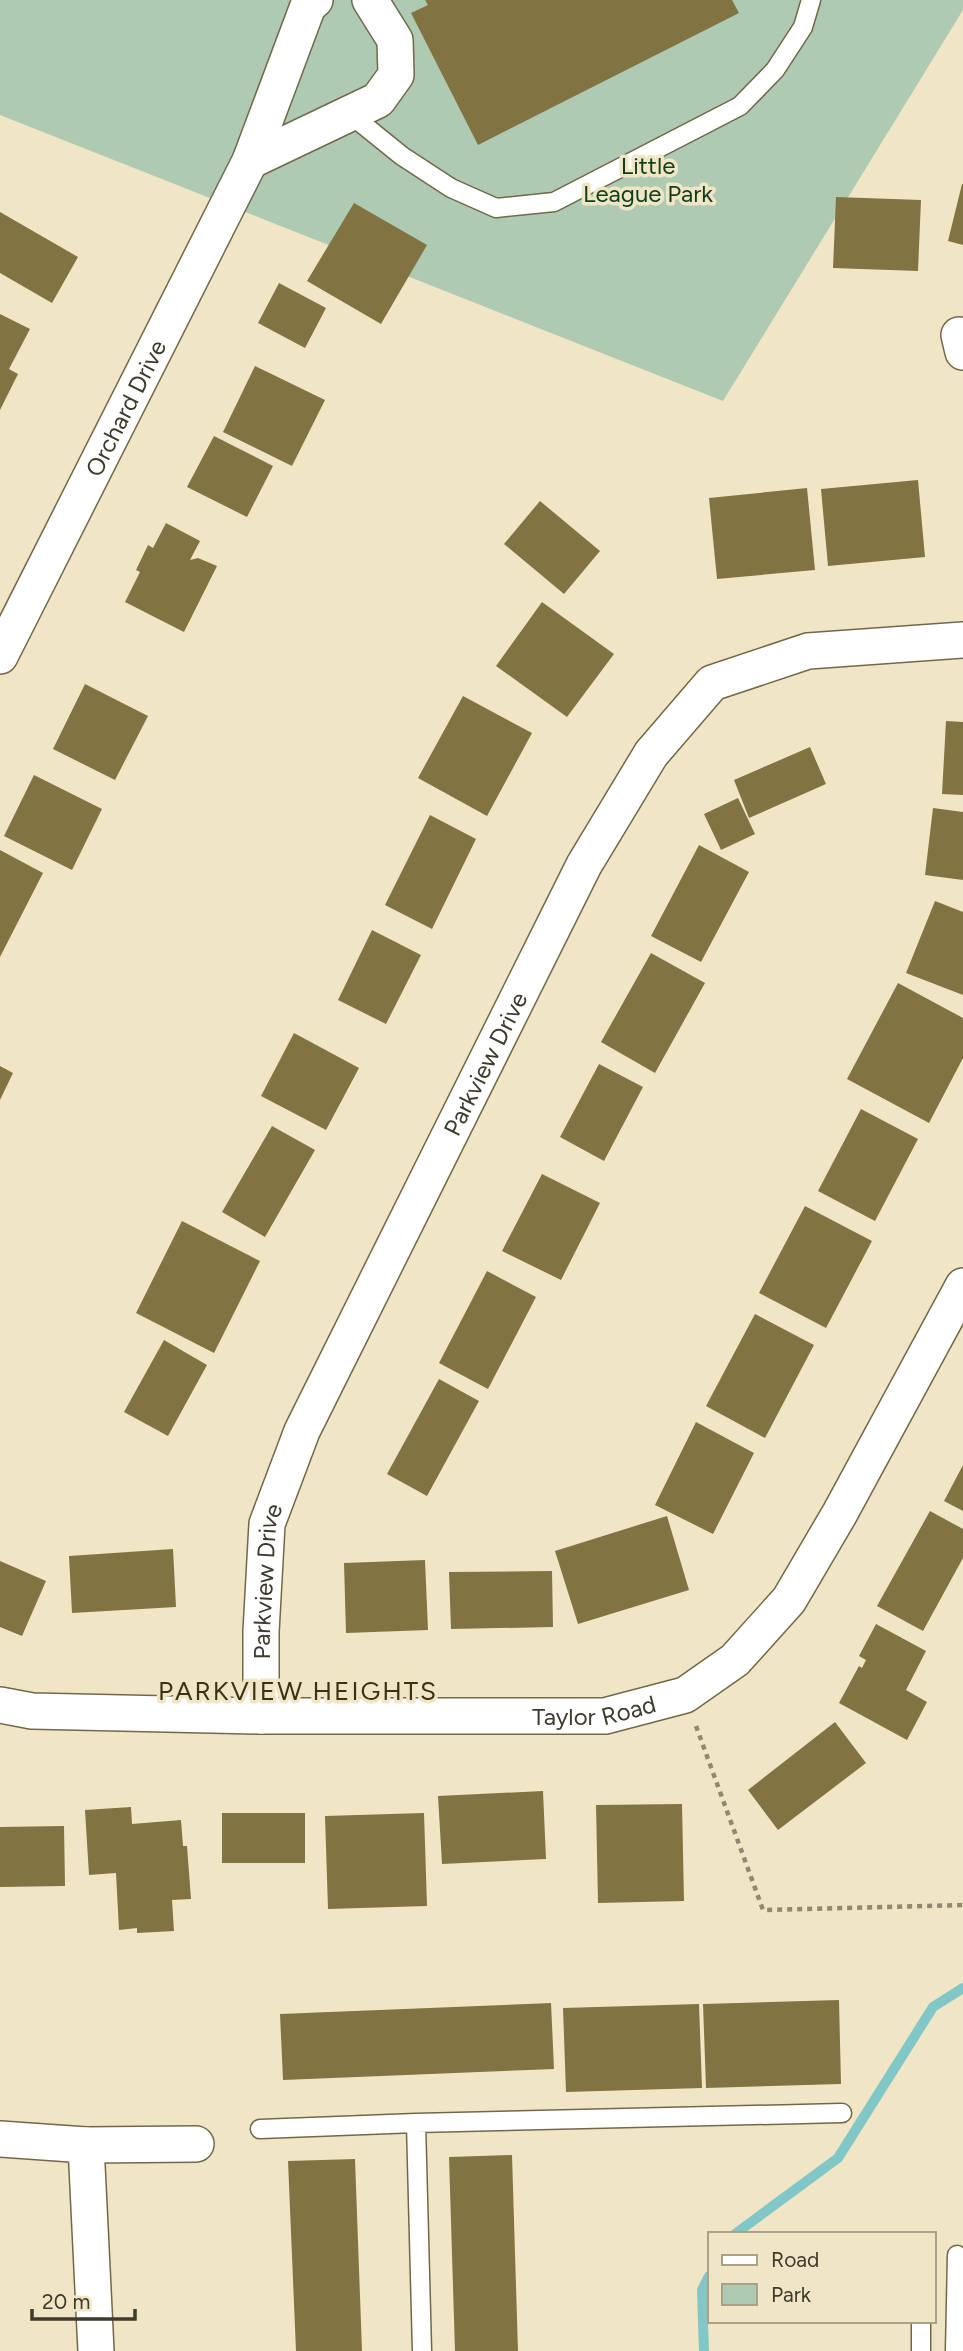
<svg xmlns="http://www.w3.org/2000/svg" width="963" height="2351" font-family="Figtree,sans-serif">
<rect width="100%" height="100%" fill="#f0e6c5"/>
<path fill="#afcab2" d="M0 0H963V10L723 401 0 115Z"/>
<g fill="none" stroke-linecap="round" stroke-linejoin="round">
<path stroke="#82c7c7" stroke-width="10" d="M735 2234 838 2158 933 2007 963 1988
M704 2351 702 2290 709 2276"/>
</g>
<path fill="#827343" d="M425 0H732L739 13 478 145 411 13 428 5Z
M962 184H963V245L948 241Z
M836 197 921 200 918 271 833 268Z
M354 203 427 245 381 324 307 281Z
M0 212 78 257 52 303 0 273Z
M279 283 326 308 305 348 258 323Z
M0 314 30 329 9 369 18 374 0 410Z
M255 366 325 400 292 466 223 432Z
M214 436 273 466 247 517 187 487Z
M918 480 925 557 828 566 821 489Z
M807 488 815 570 717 579 709 498Z
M540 501 600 551 564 594 504 544Z
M166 523 200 541 190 560 198 558 217 566 184 632 125 602 140 572 136 570 148 545 153 548Z
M542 602 614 654 567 717 496 666Z
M85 684 148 716 115 780 53 749Z
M463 696 532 733 487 816 418 778Z
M946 721 963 722V795L942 794Z
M810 747 826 784 749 818 734 780Z
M34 775 102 809 72 870 4 836Z
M738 798 755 834 721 850 704 814Z
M933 808 963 812V880L925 875Z
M430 815 476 839 432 929 385 905Z
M699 845 749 872 701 962 651 936Z
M0 850 43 873 0 957Z
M935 901 963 912V995L906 973Z
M372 930 421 955 386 1024 338 1000Z
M651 953 705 983 655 1073 601 1042Z
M898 983 963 1018V1058L929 1123 847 1079Z
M294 1033 359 1068 326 1130 261 1096Z
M599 1064 643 1087 604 1161 560 1137Z
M0 1066 13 1073 0 1100Z
M861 1109 918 1139 875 1221 818 1191Z
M272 1126 315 1150 265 1237 222 1212Z
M542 1174 600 1203 561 1280 502 1251Z
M805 1206 872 1241 826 1328 759 1293Z
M182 1221 260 1261 214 1353 136 1313Z
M487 1271 536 1297 488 1389 439 1363Z
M755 1314 814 1345 765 1438 706 1406Z
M164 1340 207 1365 168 1436 124 1412Z
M439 1379 479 1401 427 1496 387 1474Z
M696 1422 754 1453 713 1534 655 1505Z
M963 1465V1511L944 1501Z
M930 1511 963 1529V1558L923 1631 877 1606Z
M667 1516 689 1590 578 1624 555 1551Z
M173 1549 176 1607 72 1613 69 1556Z
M425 1560 428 1630 346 1633 344 1563Z
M0 1561 46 1581 22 1636 0 1627Z
M552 1571 553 1627 451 1629 449 1572Z
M876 1624 926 1651 906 1690 927 1702 907 1740 839 1703 859 1666 862 1668 866 1660 859 1656Z
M835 1722 866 1763 778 1830 748 1790Z
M543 1791 546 1859 442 1864 438 1796Z
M682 1804 684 1901 598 1903 596 1805Z
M131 1807 132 1824 181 1820 183 1846H187L191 1899 172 1900 174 1931 137 1933V1928L119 1930 116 1873 89 1875 85 1810Z
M222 1813H305V1863H222Z
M424 1813 427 1906 328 1909 325 1816Z
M64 1826 65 1886 0 1887V1827Z
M839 2000 841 2084 706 2088 703 2004Z
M551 2003 554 2069 283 2080 280 2014Z
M699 2004 702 2088 566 2092 563 2008Z
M512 2155 518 2351H455L449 2157Z
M355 2159 362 2351H296L288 2161Z"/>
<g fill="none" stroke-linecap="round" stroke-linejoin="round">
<defs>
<path id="service" d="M350 114 402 156 451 188 496 208 554 202 740 106 775 70 803 27 811 0
M416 2123 422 2351
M260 2129 416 2123 842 2113
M921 2351V2321
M955 2351 957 2255"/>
<g id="minor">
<path d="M250 161 378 100 396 75 395 40 370 0"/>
<path d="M959 335 963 352"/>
<path id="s1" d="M0 656 250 161 308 6 315 0"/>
<path id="s2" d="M0 1705 32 1711 261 1716H605L685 1695 735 1660 789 1600 840 1513 963 1286"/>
<path id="s3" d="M261 1716V1632L267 1524 302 1431 584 865 651 754 712 683 808 651 963 640"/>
<path d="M0 2139 86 2145 96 2351"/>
<path d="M86 2145 196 2144"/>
</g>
</defs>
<use href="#service" stroke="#71684a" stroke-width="21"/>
<use href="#minor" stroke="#71684a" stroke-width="38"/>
<path stroke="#8f8972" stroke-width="4.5" stroke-dasharray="5 5" stroke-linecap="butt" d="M696 1726 763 1910 963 1905"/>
<use href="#service" stroke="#fff" stroke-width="18"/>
<use href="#minor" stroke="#fff" stroke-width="35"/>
</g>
<g text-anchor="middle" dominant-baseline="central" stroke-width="7" stroke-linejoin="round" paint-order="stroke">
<g font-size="24" fill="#0e3e1c" stroke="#f0e6c5">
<text x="648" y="165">Little<tspan x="648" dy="28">League Park</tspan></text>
</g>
<g font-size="24" fill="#3e3a2d" stroke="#f0e6c5">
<text stroke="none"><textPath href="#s1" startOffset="278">Orchard Drive</textPath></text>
<text stroke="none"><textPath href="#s3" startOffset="702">Parkview Drive</textPath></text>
<text stroke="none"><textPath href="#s3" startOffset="135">Parkview Drive</textPath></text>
<text stroke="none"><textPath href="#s2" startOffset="595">Taylor Road</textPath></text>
</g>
<g font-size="26" letter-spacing="2" fill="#3b3216" stroke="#f0e6c5">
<text x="298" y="1691">PARKVIEW HEIGHTS</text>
</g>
</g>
<rect x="708" y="2232" width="228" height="91" fill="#f0e6c5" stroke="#a9a188" stroke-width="2"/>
<rect x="722" y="2255" width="35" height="10" fill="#ffffff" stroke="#a9a188" stroke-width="2"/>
<text x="771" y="2267" font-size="21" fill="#3e3a2d">Road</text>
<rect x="722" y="2284" width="35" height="21" fill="#afcab2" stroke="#a9a188" stroke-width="2"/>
<text x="771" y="2302" font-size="21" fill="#3e3a2d">Park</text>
<path d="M32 2309v10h103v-10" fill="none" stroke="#3e3a2d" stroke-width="3.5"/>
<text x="42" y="2309" font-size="21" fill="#3e3a2d" stroke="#f0e6c5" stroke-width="5" paint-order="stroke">20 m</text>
</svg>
